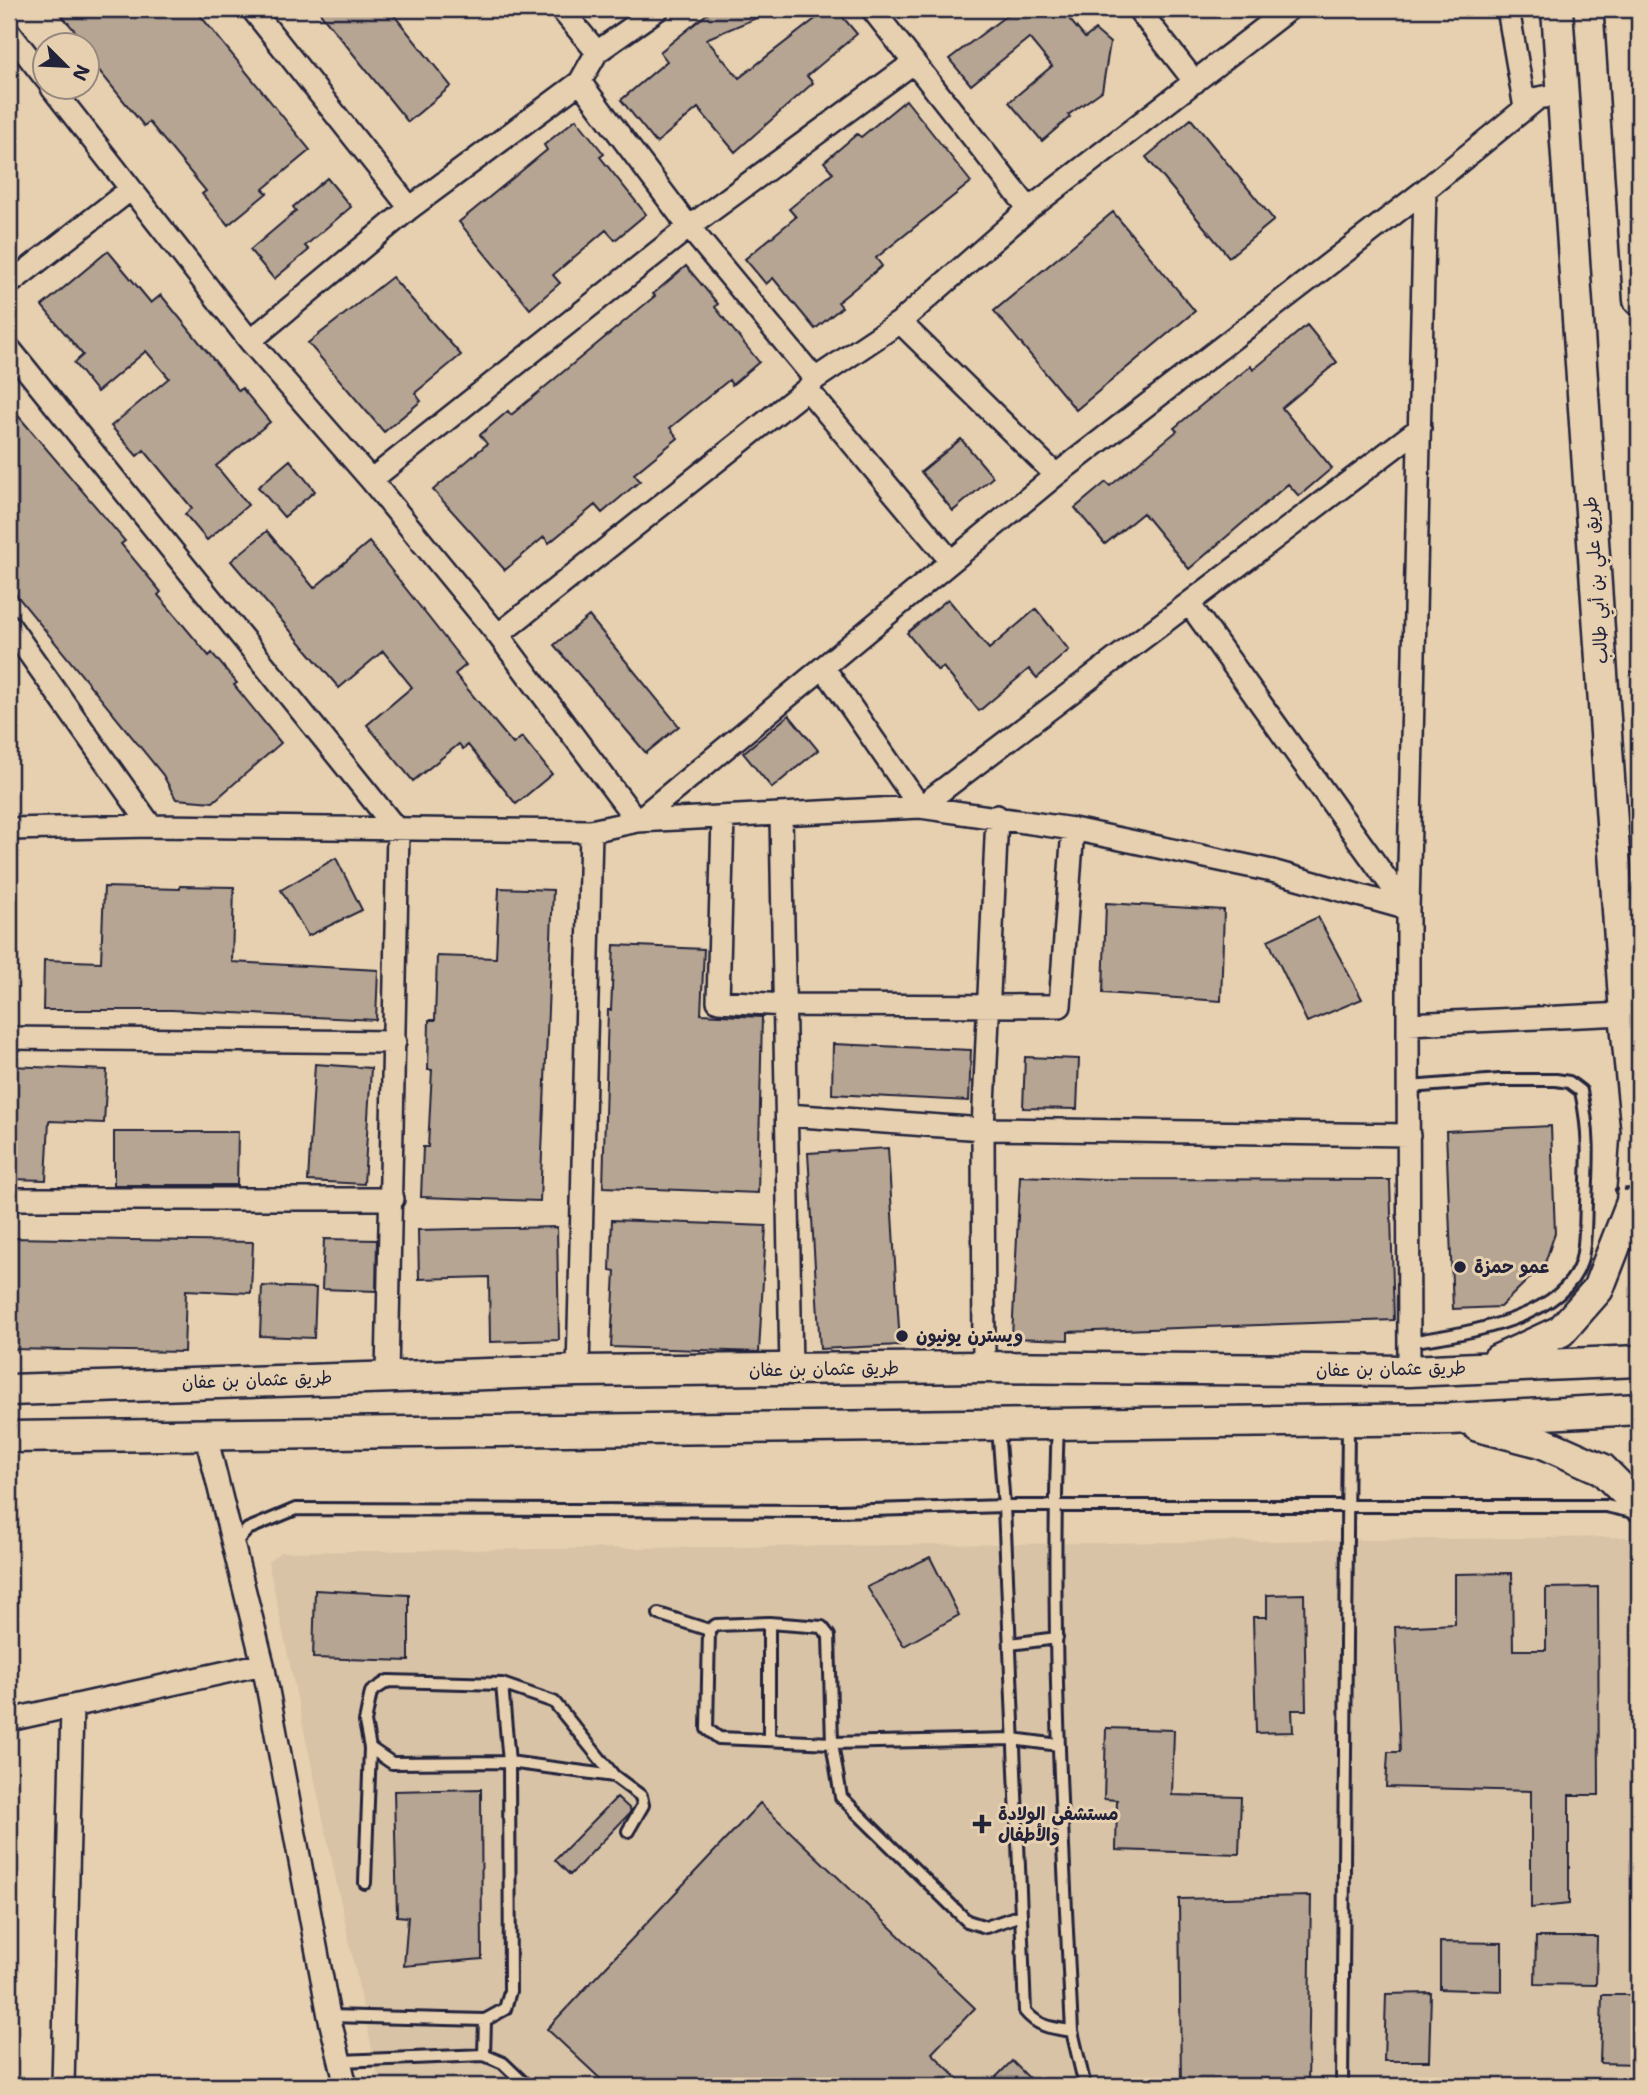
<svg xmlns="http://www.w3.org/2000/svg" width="1648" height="2095" font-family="'Shantell Sans','Playpen Sans Arabic',sans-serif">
<rect width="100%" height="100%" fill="#e6d0af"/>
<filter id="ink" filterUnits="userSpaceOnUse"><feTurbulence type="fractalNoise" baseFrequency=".0143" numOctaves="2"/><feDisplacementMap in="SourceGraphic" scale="14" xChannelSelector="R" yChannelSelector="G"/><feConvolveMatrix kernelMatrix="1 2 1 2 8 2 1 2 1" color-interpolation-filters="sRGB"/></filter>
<g filter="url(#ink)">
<path fill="#d8c3a6" d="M1626 1537 1639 1549V2086H380L268 1562 280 1552Z"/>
<path fill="#b6a592" stroke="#22223b" stroke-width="2" d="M56 9H195L310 150 263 189 267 193 228 225 202 194 206 191 149 122 144 126 88 57V46Z
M317 9H389L451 86 408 122Z
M713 9H778L706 39 739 78 828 9H836L857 34 807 76 813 83 735 152 698 108 656 143 621 100 667 61 660 52Z
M1015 9H1061L1085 38 1095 30 1110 43 1102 91 1068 115 1070 117 1042 141 1009 102 1052 66 1029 38 971 85 949 59Z
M906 100 971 182 876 258 882 266 838 302 842 307 815 329 773 278 766 284 745 259 796 217 789 209 833 173 824 162 857 134 861 137Z
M576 119 604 154 600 157 646 214 615 240 606 230 553 275 560 283 530 309 459 222 547 150 544 145Z
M1191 119 1274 220 1229 257 1146 157Z
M327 178 351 207 305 246 309 250 274 279 250 250 296 211 293 207Z
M1113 212 1195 311 1076 410 994 311Z
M108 251 151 303 161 295 239 391 242 388 270 422 216 466 248 505 207 540 185 514 192 508 144 450 137 456 111 426 169 378 146 351 97 392 74 363 83 355 42 306Z
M686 266 718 304 715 307 759 362 732 385 729 380 670 428 678 438 634 474 640 481 602 513 595 505 549 543 544 537 505 570 433 490 487 444 480 435 508 411 511 415 655 296 653 294Z
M392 277 461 355 415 393 421 401 384 432 308 343Z
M1307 325 1337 362 1282 408 1332 468 1299 496 1288 484 1189 569 1143 513 1105 544 1075 508 1106 482 1110 486 1177 431 1174 428 1204 403 1251 366 1253 370Z
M9 405 125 541 121 544 161 592 158 595 209 656 212 653 237 683 234 685 281 743 213 802 176 799 163 775 9 586Z
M961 439 993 477 953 511 921 472Z
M290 460 315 491 284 517 258 487Z
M267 531 314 588 369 542 466 665 455 674 513 744 522 737 552 774 516 804 468 745 463 749 459 744 413 781 367 725 412 687 383 651 339 688 231 561Z
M948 599 989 649 1036 609 1069 650 1037 678 1029 669 979 711 943 667 938 671 907 633Z
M589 616 679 726 646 753 554 645Z
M789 715 818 750 772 788 743 753Z
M336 858 362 910 308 936 281 890Z
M180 886 234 887 232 962 378 970 376 1020 172 1010H43L44 960 101 962 104 887 180 889Z
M499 888 553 890 540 1201 421 1197 423 1147H428L432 1070H428L429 1020H435L437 956 496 958Z
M1106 903 1224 910 1221 1001 1103 993Z
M1318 917 1362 999 1307 1022 1268 940Z
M614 945 704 949 701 1014 762 1017 758 1193 603 1187 608 1010H611Z
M833 1044 971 1050 969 1101 832 1094Z
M1025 1057 1079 1059 1077 1109 1023 1108Z
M315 1064 371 1068 364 1184 308 1181Z
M9 1066 107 1070 104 1123 49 1121 46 1180 9 1179Z
M1551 1126 1555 1233 1545 1263 1500 1307 1453 1309 1446 1131Z
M114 1132H238L237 1185H114Z
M888 1148 900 1345 820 1349 808 1153Z
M1020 1176 1098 1179 1390 1180 1394 1320 1068 1332V1340L1012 1338Z
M612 1220 766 1226 759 1352 611 1347 615 1271 610 1270Z
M557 1227 559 1340 490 1342 489 1277 419 1279 418 1230Z
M9 1238 253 1242 251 1293 186 1290 184 1352 9 1349Z
M324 1239 377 1240 376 1291 322 1289Z
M262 1286 316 1288 314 1338 260 1336Z
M930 1557 959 1615 904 1646 867 1587Z
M1512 1573 1513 1650H1546V1588L1598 1587 1599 1795H1569V1904L1531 1908V1791L1386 1787 1388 1752H1400L1395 1627 1455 1624V1574Z
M315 1590 409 1595V1661L313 1658Z
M1304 1594 1306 1710H1292L1293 1732 1256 1733 1253 1617H1267V1595Z
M1106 1728 1174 1730 1172 1795 1241 1797 1239 1854 1116 1850 1117 1800 1104 1799Z
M481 1789 482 1959 404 1966 408 1917 397 1916 394 1791Z
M617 1797 631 1810 629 1814 570 1875 555 1860Z
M760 1803 975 2008 932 2053 965 2086H608L547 2029Z
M1311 1896 1308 2086H1181L1179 1899Z
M1536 1937H1597L1596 1985 1535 1984Z
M1440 1942 1502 1943V1991L1440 1989Z
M1431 1993 1429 2061H1384L1386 1994Z
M1602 1995H1639V2064L1600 2063Z
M1012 2061 1037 2086H987Z"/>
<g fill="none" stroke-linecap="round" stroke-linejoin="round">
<defs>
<path id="lane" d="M1409 1342C1460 1334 1562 1321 1581 1262 1586 1245 1585 1221 1586 1203 1588 1160 1590 1134 1581 1091L1569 1082 1556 1080H1500L1409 1087
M998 1428 1004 1506 1025 2011C1038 2027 1052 2028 1072 2031 1062 1829 1050 1627 1058 1424
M233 1545 248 1529 296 1509 839 1511 1004 1506H1606L1633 1512
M659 1614 709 1630
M769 1623V1740
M1010 1644 1057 1638
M502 1684 509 1762 392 1763 370 1748 365 1722 371 1692 388 1681 502 1684 554 1702 614 1776 641 1796 643 1805 628 1831
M1638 1760 1639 1929
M365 1883 370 1748
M1021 1915 986 1927 967 1921 841 1797 832 1743 829 1636 822 1627 769 1623 716 1625 709 1630 707 1729 719 1738 832 1743 1012 1739 1059 1745
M329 2016 485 2020 505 2009 510 1991 509 1762 614 1776
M1072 2031 1085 2086
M484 2055 485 2020
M341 2061 484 2055 503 2063 527 2086
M1342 2086 1348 1423"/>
<path id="street" d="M252 9 410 208
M561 9 597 52
M872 9 1029 209
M1138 9 1195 82
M1508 9 1525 108
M9 32 46 79
M580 82 689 227 815 379
M52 88 250 341 371 480 498 635 637 821 1056 475 1425 190 1538 98 1562 94
M9 284 131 189
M900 322 1056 475
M250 341 410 208 580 82 597 52 658 9
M9 348 398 831 387 1375
M807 389 950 560
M371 480 689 227 913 63
M1190 605 1408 909
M9 625 151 826
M498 635 807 389 815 379 900 322 1029 209 1289 9
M824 668 920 807 1420 428
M781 814 791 1370
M723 817 718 1001 785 1005 1060 1006 1073 829
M9 829 151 826 591 831 637 821 920 807 1073 829 1272 871 1408 909V1024L1625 1014
M1408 909 1425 190
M1408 1024 1409 1371
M9 1038 395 1042
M787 1115 983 1129 1409 1135
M9 1199H393
M984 1367 983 1129 997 816
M578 1371 591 831
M206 1436 263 1664 329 2016 346 2086
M9 1720 263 1664
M63 2086 72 1706"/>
<path id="secondary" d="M1557 9 1625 1014 1639 1152
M1620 9 1639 300
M1498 1360 1561 1331 1598 1289 1632 1202 1637 1132
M9 1390 578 1371 984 1367 1409 1371 1639 1361
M1478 1426 1541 1442 1602 1469 1639 1506
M9 1437 1451 1419 1639 1409"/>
</defs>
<use href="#lane" stroke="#22223b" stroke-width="16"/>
<use href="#street" stroke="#22223b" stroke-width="26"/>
<use href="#secondary" stroke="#22223b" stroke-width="35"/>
<use href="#lane" stroke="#e6d0af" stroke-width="10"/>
<use href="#street" stroke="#e6d0af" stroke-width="21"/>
<use href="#secondary" stroke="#e6d0af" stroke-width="30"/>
<path stroke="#22223b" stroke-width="3.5" stroke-dasharray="5 5" stroke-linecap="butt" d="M1614 1190 1639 1188"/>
</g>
</g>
<g fill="#22223b" stroke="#e6d0af" stroke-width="2.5">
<circle cx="1460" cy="1267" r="7"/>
<circle cx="902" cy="1336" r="7"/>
<path d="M978.5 1813.5h7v7h7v7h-7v7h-7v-7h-7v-7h7z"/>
</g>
<g text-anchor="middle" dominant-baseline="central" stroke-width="6" stroke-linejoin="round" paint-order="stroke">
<g font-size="18" fill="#22223b" stroke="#e6d0af">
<text transform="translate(1596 580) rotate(-94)">طريق علي بن أبي طالب</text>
<text transform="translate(824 1369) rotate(-1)">طريق عثمان بن عفان</text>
<text transform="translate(1391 1369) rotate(-1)">طريق عثمان بن عفان</text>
<text transform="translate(257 1380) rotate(-2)">طريق عثمان بن عفان</text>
</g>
<g font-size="18" font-weight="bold" fill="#22223b" stroke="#e6d0af" text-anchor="start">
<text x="1474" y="1267">عمو حمزة</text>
<text x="916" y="1336">ويسترن يونيون</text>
<text x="998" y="1814">مستشفى الولادة<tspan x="998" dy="21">والأطفال</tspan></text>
</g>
</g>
<rect width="1648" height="2095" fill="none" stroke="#e6d0af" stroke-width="35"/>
<rect x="18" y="18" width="1613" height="2060" fill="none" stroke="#22223b" stroke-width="2.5" filter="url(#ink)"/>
<g transform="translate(66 66) rotate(114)"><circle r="33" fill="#e6d0af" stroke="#988a81" stroke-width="2"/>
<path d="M0-5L12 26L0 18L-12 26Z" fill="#22223b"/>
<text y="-10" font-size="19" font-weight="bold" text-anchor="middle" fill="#22223b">N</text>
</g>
</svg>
